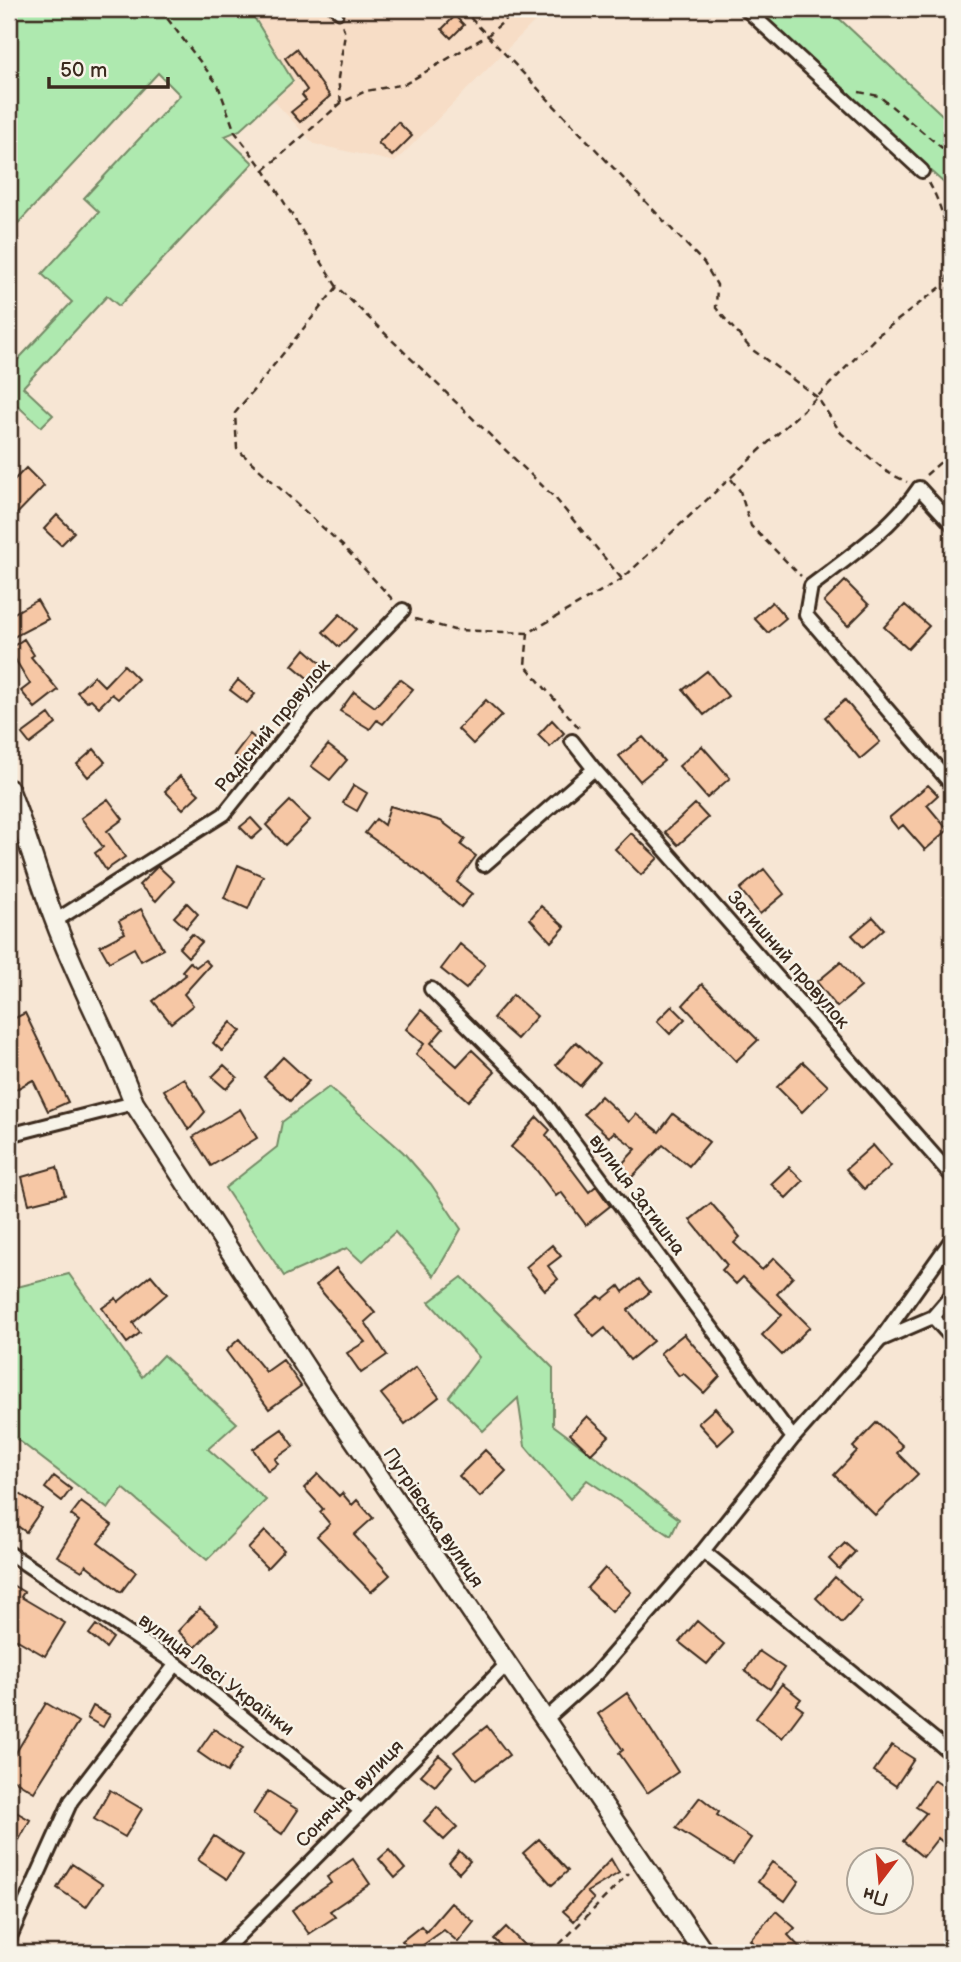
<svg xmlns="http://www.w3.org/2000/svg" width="961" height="1962" font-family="'Balsamiq Sans',sans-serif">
<rect width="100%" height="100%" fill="#f7e6d4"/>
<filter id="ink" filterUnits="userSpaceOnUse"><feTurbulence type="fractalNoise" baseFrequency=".0143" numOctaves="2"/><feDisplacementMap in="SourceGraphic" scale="14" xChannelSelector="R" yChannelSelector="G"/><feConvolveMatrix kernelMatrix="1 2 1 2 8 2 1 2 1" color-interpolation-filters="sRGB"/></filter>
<g filter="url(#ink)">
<path fill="#f7ddc6" d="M251 9H547L395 162 314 144 274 101 294 82Z"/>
<path fill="#aee9af" stroke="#748a66" stroke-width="2" d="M9 9H249L293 81 240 130 225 136 253 163 119 306 107 296 23 387 53 415 41 427 9 398V369L72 302 42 274 99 212 84 198 180 95 158 73 9 233Z
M769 9H829L952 124V204L944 183 759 18Z
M329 1087 403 1152 431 1184 461 1229 434 1276 395 1232 362 1262 347 1248 284 1276 225 1188 277 1147 282 1122Z
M69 1274 142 1377 163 1355 237 1423 208 1449 266 1500 207 1560 123 1488 108 1509 9 1433V1289Z
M462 1277 553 1368V1425L679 1519 671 1536 587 1480 570 1499 525 1446 518 1398 483 1431 449 1397 479 1357 429 1302Z"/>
<path fill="#f6c7a5" stroke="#3b2a1e" stroke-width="2" d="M455 16 464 25 451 38 442 29Z
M296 49 330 96 300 122 291 112 306 100 302 95 307 90 285 58Z
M398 122 412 136 392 156 378 143Z
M26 468 44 486 9 522V485Z
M57 515 74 532 61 545 44 529Z
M845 581 869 605 848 626 824 602Z
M37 600 48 619 12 638 9 632V616Z
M772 602 786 618 768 633 754 618Z
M905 605 929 626 908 649 884 627Z
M340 614 356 629 339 647 323 632Z
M24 639 34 655 31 657 58 690 35 708 21 691 30 684 9 649Z
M305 649 324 666 311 681 292 665Z
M124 665 138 679 118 699 112 694 99 707 91 699 87 702 77 692 94 676 104 686Z
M707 671 728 696 704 715 683 690Z
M400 679 413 689 383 724 377 720 370 729 340 711 354 692 375 707Z
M238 680 255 694 247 703 230 690Z
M486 700 502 715 473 744 458 729Z
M845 700 880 742 860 759 825 717Z
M49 714 56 724 30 744 22 734Z
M552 720 564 733 550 747 538 735Z
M250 734 260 743 244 763 234 755Z
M643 737 664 761 640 781 619 756Z
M328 745 347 760 330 780 311 766Z
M702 746 730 778 707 798 679 766Z
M94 749 105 762 88 777 77 764Z
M180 776 199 794 183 809 165 791Z
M354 785 367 793 357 811 343 803Z
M928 785 938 795 927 805 948 830 925 850 903 825 898 829 889 818Z
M108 799 123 819 107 831 125 857 106 870 95 853 103 847 81 818Z
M290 801 310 820 285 845 266 825Z
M695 804 708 818 678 845 665 832Z
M390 806 441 821 465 839 461 845 476 856 457 882 472 894 461 907 416 869 365 833 376 819 384 825Z
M251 818 262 830 252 839 240 827Z
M631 833 658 858 641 875 615 849Z
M238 865 263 876 248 909 224 898Z
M158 866 174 881 156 901 139 885Z
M764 869 784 894 760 914 740 889Z
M187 903 198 914 186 928 174 917Z
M541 906 565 927 551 942 530 919Z
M141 909 163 949 141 961 134 948 109 962 100 946 125 933 119 921Z
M873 917 884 929 863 947 852 935Z
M192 934 202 942 188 957 179 948Z
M460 944 485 965 466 989 441 969Z
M205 960 210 965 184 994 193 1005 171 1023 153 1001 186 975 182 971 190 962 196 967Z
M841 962 861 987 837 1007 817 982Z
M702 984 758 1040 736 1061 683 1005Z
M513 995 537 1016 517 1039 493 1018Z
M672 1006 685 1019 670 1034 657 1021Z
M421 1010 443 1029 431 1043 457 1066 472 1050 495 1072 468 1101 416 1054 424 1044 406 1029Z
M25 1013 68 1102 48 1111 33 1080 9 1093V1021Z
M231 1022 241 1031 222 1051 213 1043Z
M576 1042 600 1063 580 1086 556 1065Z
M283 1057 309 1081 290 1101 264 1077Z
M803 1062 828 1086 802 1112 777 1087Z
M224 1065 237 1077 226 1089 212 1077Z
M184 1078 205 1112 189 1130 164 1090Z
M601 1096 629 1122 636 1114 659 1132 673 1114 709 1142 689 1166 663 1145 631 1178 619 1167 636 1149 614 1132 609 1137 584 1114Z
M240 1109 257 1138 211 1166 193 1137Z
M537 1117 550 1130 546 1135 589 1192 596 1186 610 1206 586 1225 561 1192 556 1196 534 1167 511 1147Z
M873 1145 891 1166 864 1189 846 1169Z
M57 1167 65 1195 29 1204 22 1177Z
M789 1167 803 1181 786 1198 771 1184Z
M711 1203 740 1237 734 1243 762 1270 774 1258 793 1277 777 1294 810 1327 782 1355 762 1335 782 1315 743 1277 736 1284 722 1270 727 1265 690 1220Z
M552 1245 561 1256 548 1266 558 1279 545 1290 526 1267Z
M336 1268 375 1313 365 1322 387 1355 361 1373 347 1353 365 1342 316 1285Z
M151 1275 167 1294 133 1323 140 1333 127 1343 102 1308 116 1298 118 1302Z
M639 1279 650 1292 628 1310 653 1341 630 1360 605 1328 594 1337 576 1315 599 1296 603 1299 619 1286 623 1292Z
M684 1334 720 1376 704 1393 683 1373 679 1376 660 1353Z
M239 1339 266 1372 283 1360 301 1386 269 1409 226 1351Z
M416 1367 439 1397 405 1424 381 1394Z
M715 1408 734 1430 718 1445 698 1423Z
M587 1416 609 1436 591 1454 570 1434Z
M877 1422 903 1446 897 1453 918 1474 875 1515 834 1475 857 1451 853 1447Z
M282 1429 294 1446 275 1459 278 1464 268 1471 253 1449Z
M485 1450 506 1471 480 1497 459 1476Z
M318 1474 339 1496 342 1493 352 1505 357 1500 373 1518 354 1535 390 1575 371 1592 317 1536 330 1524 320 1512 323 1509 304 1488Z
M54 1476 71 1489 62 1501 45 1488Z
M14 1490 42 1509 26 1532 9 1520V1498Z
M81 1502 112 1525 98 1543 136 1572 121 1592 86 1565 82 1571 57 1556 79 1521 71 1515Z
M265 1531 284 1550 267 1568 248 1549Z
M845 1543 855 1552 839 1569 829 1559Z
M605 1568 631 1592 612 1612 587 1588Z
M835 1577 862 1601 842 1623 816 1598Z
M9 1583 24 1592 21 1597 65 1623 45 1656 9 1635Z
M200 1608 218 1624 195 1648 178 1631Z
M697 1621 724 1644 707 1664 679 1642Z
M96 1625 113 1638 106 1648 89 1634Z
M759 1651 784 1668 770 1689 745 1671Z
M782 1684 801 1699 796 1705 803 1710 782 1738 756 1718Z
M627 1693 678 1772 647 1793 619 1753 623 1750 598 1714Z
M46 1703 78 1722 34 1792 9 1777V1764Z
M93 1706 110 1715 103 1727 87 1718Z
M487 1726 509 1755 476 1780 454 1752Z
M214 1729 243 1748 227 1772 198 1752Z
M892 1745 914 1759 896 1786 874 1771Z
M439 1755 452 1766 435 1786 421 1775Z
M934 1780 952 1792V1850L938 1838 923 1857 903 1841 926 1813 916 1807Z
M110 1790 142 1809 125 1837 94 1819Z
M268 1791 298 1810 282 1834 253 1814Z
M700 1797 719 1812 717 1815 751 1838 733 1864 676 1828Z
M437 1807 457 1827 444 1840 424 1821Z
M9 1808 30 1820 9 1858Z
M214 1836 243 1855 227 1879 198 1860Z
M539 1839 568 1871 552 1885 523 1853Z
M389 1850 405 1869 395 1878 379 1859Z
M459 1851 470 1861 459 1873 449 1863Z
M353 1859 370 1884 330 1911 335 1917 309 1934 292 1910 331 1883 327 1877Z
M611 1859 619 1873 587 1892 594 1899 574 1921 563 1911Z
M772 1862 799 1881 785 1901 758 1882Z
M72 1864 102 1884 86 1907 57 1888Z
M451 1903 474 1922 458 1942 444 1930 412 1953 402 1941 421 1926 426 1932Z
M776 1911 795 1928 788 1935 805 1953H765L750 1940Z
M506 1927 525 1946 518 1953H509L494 1939Z"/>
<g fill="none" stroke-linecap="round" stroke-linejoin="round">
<defs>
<path id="lane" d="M332 9 339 15"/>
<path id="street" d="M746 9 922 171
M952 524 919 488C892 528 849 557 811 586L806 615 952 785
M594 769 952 1176
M484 865 594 769 572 741
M55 921 224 814 308 709 403 610
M431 989 545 1103 793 1438
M9 1135 134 1103
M933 1317 952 1295
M882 1339 933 1317 952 1338
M703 1551 952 1754
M9 1553 176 1664 360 1810
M546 1719 596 1674 703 1551 793 1438 881 1339 952 1239
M9 1939 71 1801 176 1664
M221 1953 507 1664"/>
<path id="secondary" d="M9 789C26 832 38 877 55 921 78 983 111 1041 134 1103L317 1385 704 1953"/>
</defs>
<use href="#lane" stroke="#3b2a1e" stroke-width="11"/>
<use href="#street" stroke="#3b2a1e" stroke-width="18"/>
<use href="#secondary" stroke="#3b2a1e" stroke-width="23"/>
<path stroke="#3b2a1e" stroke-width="2.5" stroke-dasharray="7 5" stroke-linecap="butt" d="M160 9 218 85 235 132 264 170 337 287 556 499 622 579
M462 9 704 263 717 285 716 308 750 348 817 397 841 433 887 472 907 482
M859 92 879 96 952 156
M341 103 338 78 345 34 342 24
M264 170 341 103 366 91 405 84 488 35 518 9
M929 183C940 201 950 234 949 256 949 276 943 279 952 298
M337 287 235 413 237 449 343 546 394 601
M926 475 952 452
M731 479 740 491 751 526 801 576
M415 619 454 630 528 633 622 579 817 397 878 335 945 284
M528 633 525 665 579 728
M551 1953 629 1873"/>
<use href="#lane" stroke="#f7f3e8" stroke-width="6"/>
<use href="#street" stroke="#f7f3e8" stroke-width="12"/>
<use href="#secondary" stroke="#f7f3e8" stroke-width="18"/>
</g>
</g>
<g text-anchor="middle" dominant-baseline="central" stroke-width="5" stroke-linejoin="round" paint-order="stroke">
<g font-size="19" fill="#3b2a1e" stroke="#f7f3e8">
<text transform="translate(273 726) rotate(-50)">Радісний провулок</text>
<text transform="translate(788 960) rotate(49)">Затишний провулок</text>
<text transform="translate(637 1195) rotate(53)">вулиця Затишна</text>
<text transform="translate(433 1518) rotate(56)">Путрівська вулиця</text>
<text transform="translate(216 1675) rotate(37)">вулиця Лесі Українки</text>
<text transform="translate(350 1794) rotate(-45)">Сонячна вулиця</text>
</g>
</g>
<rect width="961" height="1962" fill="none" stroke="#f7f3e8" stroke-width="35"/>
<rect x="18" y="18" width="926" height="1927" fill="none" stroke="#3b2a1e" stroke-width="2.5" filter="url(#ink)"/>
<g transform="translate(880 1881) rotate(196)"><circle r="33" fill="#f7f3e8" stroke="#aca397" stroke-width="2"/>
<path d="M0-5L12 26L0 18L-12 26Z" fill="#c8321e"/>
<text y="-10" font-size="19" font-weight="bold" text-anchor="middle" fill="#3b2a1e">Пн</text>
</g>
<path d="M49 77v10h119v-10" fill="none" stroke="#3b2a1e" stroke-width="3.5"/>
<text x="60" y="77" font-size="21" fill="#3b2a1e" stroke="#f7f3e8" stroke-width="5" paint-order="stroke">50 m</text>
</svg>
